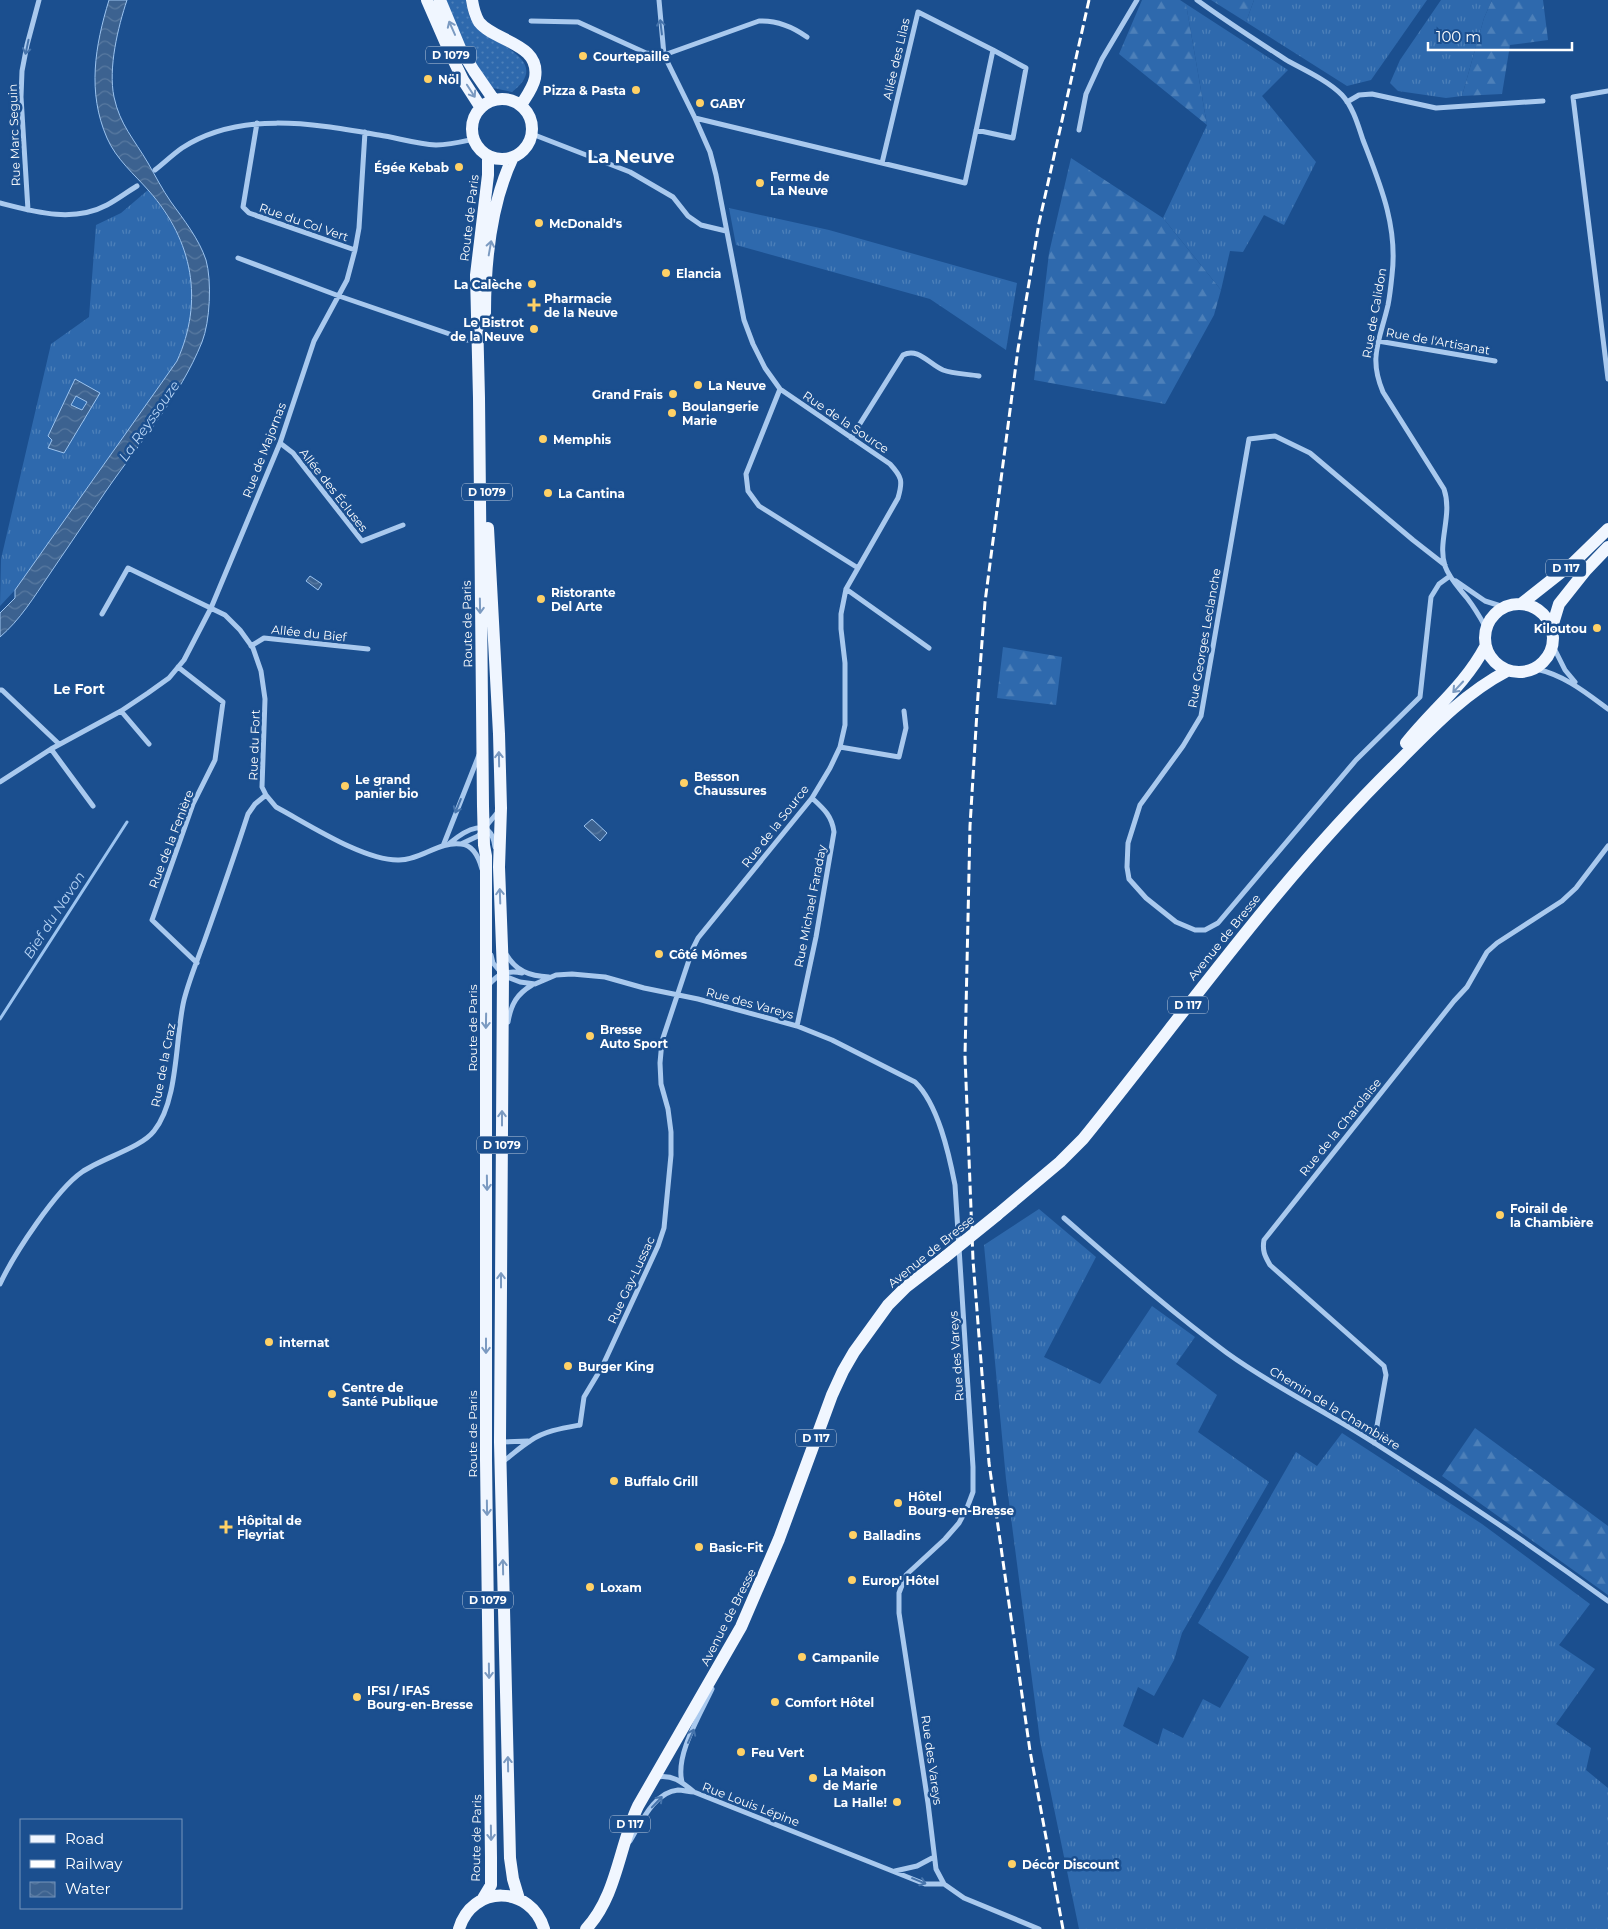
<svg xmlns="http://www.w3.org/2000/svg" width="1608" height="1929" font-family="Montserrat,sans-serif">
<defs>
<pattern id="grass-tufts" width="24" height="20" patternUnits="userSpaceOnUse" patternTransform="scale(1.25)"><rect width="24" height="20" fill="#2e69ad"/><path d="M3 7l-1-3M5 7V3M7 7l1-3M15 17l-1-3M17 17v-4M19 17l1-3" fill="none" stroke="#4d80b9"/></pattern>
<pattern id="forest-firs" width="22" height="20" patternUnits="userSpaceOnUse" patternTransform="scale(1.25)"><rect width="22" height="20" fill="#2e69ad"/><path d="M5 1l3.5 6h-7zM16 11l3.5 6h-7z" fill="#4d80b9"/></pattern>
<pattern id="park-dots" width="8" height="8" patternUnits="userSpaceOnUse" patternTransform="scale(1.25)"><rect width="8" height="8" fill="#2e69ad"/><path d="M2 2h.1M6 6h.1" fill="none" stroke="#4d80b9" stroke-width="1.8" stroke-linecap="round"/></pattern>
<pattern id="water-waves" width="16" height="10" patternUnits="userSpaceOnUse" patternTransform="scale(1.25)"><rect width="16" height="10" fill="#3c6290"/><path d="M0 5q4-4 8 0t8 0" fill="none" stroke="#597aa1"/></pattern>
</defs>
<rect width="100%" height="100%" fill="#1b4f8f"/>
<path fill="url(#grass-tufts)" d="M1254 0H1427L1371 80 1347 86 1246 22Z
M1441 0H1492L1484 18 1462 96 1446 98 1398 91 1390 83 1400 60Z
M1186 4 1288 70 1262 96 1316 162 1284 225 1264 215 1243 252 1230 251 1221 290 1163 218 1207 125Z
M148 190C192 243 206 297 177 361L15 590 0 606 1 559 51 344 89 317 96 225 121 213Z
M729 208 829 230 1017 283 1006 350 930 299 736 245Z
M1039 1209 1096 1257 1044 1357 1100 1384 1152 1306 1195 1337 1176 1364 1217 1395 1198 1432 1269 1482 1182 1633 1174 1660 1154 1696 1138 1687 1123 1726 1158 1745 1163 1728 1183 1738 1203 1699 1220 1708 1249 1657 1198 1623 1296 1452 1317 1466 1342 1433 1482 1524 1590 1604 1559 1645 1595 1669 1556 1724 1591 1748 1586 1770 1608 1788V1929H1079L1040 1741 1006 1479 984 1245Z"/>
<path fill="url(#forest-firs)" d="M1142 0H1180L1186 4 1207 125 1119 54Z
M1211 0H1254L1246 22Z
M1492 0H1543L1548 40 1510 45 1502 94 1462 96 1484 18Z
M1071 158 1163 218 1221 290 1214 315 1165 404 1034 380 1049 253Z
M1003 647 1062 657 1056 705 997 698Z
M1475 1428 1608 1526V1595L1442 1476Z"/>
<path fill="url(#park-dots)" d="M444 0H466C467 9 469 18 475 25 487 41 540 55 523 81 520 85 516 89 512 92L493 88 474 66Z"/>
<path fill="url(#water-waves)" stroke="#9cc4f0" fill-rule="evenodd" d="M109 0H127C118 27 108 68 114 97 120 125 134 139 148 163 156 177 162 189 171 202 184 220 199 239 206 260 212 281 210 322 202 342 180 397 139 443 106 491 87 519 68 547 49 575 34 597 20 620 0 637V613L15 598V590L177 361C204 301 193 241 149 191 135 175 116 159 107 138 87 92 95 46 109 0Z
M75 379 100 393 64 453 48 448 52 440 48 436ZM76 396 87 402 82 410 71 405Z
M310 576 322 584 318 590 306 581Z
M592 819 607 833 600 841 584 826Z"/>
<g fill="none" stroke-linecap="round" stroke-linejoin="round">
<path stroke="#9cc4f0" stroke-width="3" d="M0 1019 127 822"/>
<path stroke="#a9c9ee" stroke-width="5" d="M1197 0C1227 22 1257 41 1288 61 1305 70 1330 82 1342 95 1353 107 1358 125 1363 140 1380 184 1398 226 1392 275 1391 285 1390 295 1388 305 1380 340 1368 357 1383 392L1444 489C1453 515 1437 542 1445 566 1449 578 1459 588 1467 598 1474 607 1480 617 1486 628
M531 21 578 22 646 53 664 55 759 21C777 20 793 27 807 37
M1608 91 1573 97 1608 379
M1347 102 1359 95 1372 94 1436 108 1543 101
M695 118 965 183 993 50 918 12 882 163
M257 123 243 207 249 213 355 250
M976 130 1013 138 1026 68 993 50
M1079 130 1086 94 1102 59 1137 0
M532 134 630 172 673 197 688 216 701 225 726 231
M155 170C164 163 172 155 182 148 241 110 315 124 379 135 398 138 417 144 436 145 449 145 461 142 474 139
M0 203C35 212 73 223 107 205 118 199 127 192 137 186
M28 210 21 97 22 71 27 45 39 0
M238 258 339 296 467 340 477 341
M1378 341 1495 361
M780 389 746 474 748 491 759 506 858 568
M851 438 903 355C918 347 929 364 943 370 953 374 968 374 979 376
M280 443 293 453 362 541 403 525
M1445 565 1413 540 1310 453 1275 436 1249 439 1201 716 1183 746 1140 805 1128 843 1127 867 1129 879 1146 898 1176 922 1195 930H1205L1218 923 1356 760 1420 697 1431 597 1439 584 1450 576
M1456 581 1485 601 1504 607
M846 589 929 648
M102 614 128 568 225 615 240 630 253 648 261 671 265 699 262 787 266 795 276 807C308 824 364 861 399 860 421 860 439 841 461 844 473 845 479 858 482 869
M251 646 264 638 368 649
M1553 646 1565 670 1575 682
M178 667 223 702 215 760 193 804 152 920 197 963
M1536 669C1564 675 1585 692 1608 709
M0 690H2L59 744
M121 711 149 744
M840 747 899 757 906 728 904 711
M51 749 93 806
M0 782 51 749 121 711 148 693 169 678 184 660 211 608 280 443 314 341 347 280 355 250 359 228 365 132
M450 843C464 831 491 814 495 847
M461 844 478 836 497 813
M443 846 479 755
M506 954C516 971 529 976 549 977
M491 955 493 963 498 969 507 977 520 982 535 984 556 975 572 974 605 977 644 988 698 999 797 1026 832 1040 915 1082C938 1104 949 1154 955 1185L973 1467V1492L967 1508 959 1523 945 1539 906 1575 899 1593V1613L928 1803 936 1869 944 1884 964 1898 1039 1929
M488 986C497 974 507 970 522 973
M508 1022C511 1004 517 994 532 985
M797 1026 816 937 834 832C832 816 824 809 812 798
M1064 1218C1117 1264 1170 1311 1227 1353 1274 1387 1327 1412 1376 1444 1455 1494 1532 1546 1608 1601
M0 1284C14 1254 56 1190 82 1172 102 1158 141 1148 154 1131 179 1100 175 1037 184 1000 189 980 197 961 204 942 219 900 234 857 248 814L255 804 266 795
M500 1442 528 1441
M1374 1443 1386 1375 1384 1366 1270 1265C1265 1256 1262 1251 1264 1240L1454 1001 1467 987 1487 952 1497 943 1562 901 1576 888 1608 846
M501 1463C511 1456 520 1447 530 1441 544 1431 563 1428 580 1425L584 1397 602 1367 658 1246 664 1228 671 1155V1132L668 1109 661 1084 660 1063 662 1041 693 948 698 938 812 798 830 768 840 747 845 725V663L841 629V614L846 589 898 498C903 481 902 477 890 464L780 389 765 368 753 344 744 320 716 175 710 152 695 118 664 55 659 0
M656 1777C673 1774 682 1782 694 1792L925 1884H944
M682 1782C675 1755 700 1715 712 1689
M630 1841C641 1823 654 1792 678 1790 683 1790 689 1792 694 1792
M895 1871 917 1866 934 1857"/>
<path stroke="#f0f6ff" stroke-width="12" d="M427 0 451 55 463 80 481 108
M440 0 460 48 474 71 494 100
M472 0C473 7 475 15 479 22 495 42 541 43 535 78 533 88 526 97 521 105
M472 129a30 30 0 1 1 60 0a30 30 0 1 1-60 0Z
M485 313C485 263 491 203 513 157
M488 528 499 734 501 808 499 867 503 973 500 1442 510 1858 513 1879 519 1899
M1485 638a34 34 0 1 1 68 0a34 34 0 1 1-68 0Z
M1521 604 1573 563 1608 529
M1552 627 1559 604 1586 570 1608 547
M1406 743C1433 709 1464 686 1485 647
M997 1215 1060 1162 1083 1139C1185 1013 1278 880 1395 765 1429 731 1463 694 1507 671
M482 1900 491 1885V1857L486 1460V856L484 845 483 806 479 398 476 275 488 175V156
M459 1929C472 1884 531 1885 544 1929
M586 1929C617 1896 619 1846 638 1806L741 1627 779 1539 832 1395 843 1371 854 1352 888 1305 906 1287 945 1257"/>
<path stroke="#fff" stroke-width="3" stroke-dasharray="9 4" stroke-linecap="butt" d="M1063 1929 1030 1751 989 1463 973 1260 965 1056 970 826 978 695 985 602 1018 349 1039 223 1089 0"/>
<path stroke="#f0f6ff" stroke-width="12" d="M945 1257 997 1215"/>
</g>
<defs><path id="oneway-shaft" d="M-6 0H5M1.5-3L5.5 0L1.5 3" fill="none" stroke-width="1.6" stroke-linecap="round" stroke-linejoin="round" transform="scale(1.25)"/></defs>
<g stroke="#4674ac">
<use href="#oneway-shaft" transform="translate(661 27) rotate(-97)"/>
<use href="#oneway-shaft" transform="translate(27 47) rotate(102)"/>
<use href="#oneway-shaft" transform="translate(458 806) rotate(112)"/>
<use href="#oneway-shaft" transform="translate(691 1736) rotate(-66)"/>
<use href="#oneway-shaft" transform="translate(657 1802) rotate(-46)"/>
<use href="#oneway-shaft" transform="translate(919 1881) rotate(22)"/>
</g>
<g stroke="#7b9ac1">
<use href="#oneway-shaft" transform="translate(452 28) rotate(-114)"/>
<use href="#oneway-shaft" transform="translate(471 91) rotate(57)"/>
<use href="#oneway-shaft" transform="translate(490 248) rotate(-80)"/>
<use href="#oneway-shaft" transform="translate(480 606) rotate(89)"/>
<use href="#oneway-shaft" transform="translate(1458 687) rotate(133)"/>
<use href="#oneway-shaft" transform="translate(499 759) rotate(-91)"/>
<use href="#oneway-shaft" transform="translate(500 896) rotate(-92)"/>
<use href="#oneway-shaft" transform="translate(486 1021) rotate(91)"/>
<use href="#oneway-shaft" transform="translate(502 1118) rotate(-90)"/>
<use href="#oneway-shaft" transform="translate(487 1183) rotate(89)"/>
<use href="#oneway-shaft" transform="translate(501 1280) rotate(-90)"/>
<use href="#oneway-shaft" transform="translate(486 1346) rotate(90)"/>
<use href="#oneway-shaft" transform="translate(487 1508) rotate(89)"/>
<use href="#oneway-shaft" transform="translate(503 1567) rotate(-91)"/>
<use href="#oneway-shaft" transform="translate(489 1671) rotate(89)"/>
<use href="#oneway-shaft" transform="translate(508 1764) rotate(-91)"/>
<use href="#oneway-shaft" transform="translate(491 1833) rotate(89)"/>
</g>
<g fill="#ffd166" stroke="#1b4f8f" stroke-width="2">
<circle cx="583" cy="56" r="5"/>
<circle cx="428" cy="79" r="5"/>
<circle cx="636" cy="90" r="5"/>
<circle cx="700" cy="103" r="5"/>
<circle cx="459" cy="167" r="5"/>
<circle cx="760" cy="183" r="5"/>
<circle cx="539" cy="223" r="5"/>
<circle cx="666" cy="273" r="5"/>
<circle cx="532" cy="284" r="5"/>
<path d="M531.5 297.5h5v5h5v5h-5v5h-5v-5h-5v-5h5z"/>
<circle cx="534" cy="329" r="5"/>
<circle cx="698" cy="385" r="5"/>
<circle cx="673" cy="394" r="5"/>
<circle cx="672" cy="413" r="5"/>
<circle cx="543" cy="439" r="5"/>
<circle cx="548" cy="493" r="5"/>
<circle cx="541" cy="599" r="5"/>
<circle cx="1597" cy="628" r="5"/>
<circle cx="684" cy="783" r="5"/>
<circle cx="345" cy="786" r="5"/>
<circle cx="659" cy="954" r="5"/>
<circle cx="590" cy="1036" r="5"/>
<circle cx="1500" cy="1215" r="5"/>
<circle cx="269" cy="1342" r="5"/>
<circle cx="568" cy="1366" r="5"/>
<circle cx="332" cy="1394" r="5"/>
<circle cx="614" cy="1481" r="5"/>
<circle cx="898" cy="1503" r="5"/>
<path d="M223.5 1519.5h5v5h5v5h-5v5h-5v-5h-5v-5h5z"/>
<circle cx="853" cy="1535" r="5"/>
<circle cx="699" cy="1547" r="5"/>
<circle cx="852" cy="1580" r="5"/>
<circle cx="590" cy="1587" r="5"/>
<circle cx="802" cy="1657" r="5"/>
<circle cx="357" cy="1697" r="5"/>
<circle cx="775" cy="1702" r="5"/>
<circle cx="741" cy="1752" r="5"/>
<circle cx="813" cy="1778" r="5"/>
<circle cx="897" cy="1802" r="5"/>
<circle cx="1012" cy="1864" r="5"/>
</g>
<g text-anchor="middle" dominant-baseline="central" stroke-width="5" stroke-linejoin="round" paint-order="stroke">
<g fill="#1b4f8f" stroke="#bbcadd" stroke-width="1">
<rect x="426" y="46.5" width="50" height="17" rx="4"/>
<rect x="462" y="483.5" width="50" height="17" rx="4"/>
<rect x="1546" y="559.5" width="40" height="17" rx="4"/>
<rect x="1168" y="996.5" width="40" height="17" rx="4"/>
<rect x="477" y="1136.5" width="50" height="17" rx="4"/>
<rect x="796" y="1429.5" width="40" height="17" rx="4"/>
<rect x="463" y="1591.5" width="50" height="17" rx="4"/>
<rect x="610" y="1815.5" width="40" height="17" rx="4"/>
</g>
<g font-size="11" font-weight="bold" fill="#fff">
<text x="451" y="55">D 1079</text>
<text x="487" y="492">D 1079</text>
<text x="1566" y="568">D 117</text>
<text x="1188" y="1005">D 117</text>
<text x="502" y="1145">D 1079</text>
<text x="816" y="1438">D 117</text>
<text x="488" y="1600">D 1079</text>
<text x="630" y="1824">D 117</text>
</g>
<g font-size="12" font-weight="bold" fill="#fff" stroke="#1b4f8f" text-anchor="start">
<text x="593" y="56">Courtepaille</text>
<text x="438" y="79">Nöl</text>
<text x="626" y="90" text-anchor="end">Pizza &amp; Pasta</text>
<text x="710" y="103">GABY</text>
<text x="449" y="167" text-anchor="end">Égée Kebab</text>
<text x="770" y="176">Ferme de<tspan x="770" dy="14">La Neuve</tspan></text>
<text x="549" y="223">McDonald's</text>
<text x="676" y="273">Elancia</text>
<text x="522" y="284" text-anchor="end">La Calèche</text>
<text x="544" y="298">Pharmacie<tspan x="544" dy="14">de la Neuve</tspan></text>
<text x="524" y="322" text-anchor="end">Le Bistrot<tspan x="524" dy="14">de la Neuve</tspan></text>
<text x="708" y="385">La Neuve</text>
<text x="663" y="394" text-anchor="end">Grand Frais</text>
<text x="682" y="406">Boulangerie<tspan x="682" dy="14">Marie</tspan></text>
<text x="553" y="439">Memphis</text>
<text x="558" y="493">La Cantina</text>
<text x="551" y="592">Ristorante<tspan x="551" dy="14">Del Arte</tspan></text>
<text x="1587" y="628" text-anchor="end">Kiloutou</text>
<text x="694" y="776">Besson<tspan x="694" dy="14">Chaussures</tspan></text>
<text x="355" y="779">Le grand<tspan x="355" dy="14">panier bio</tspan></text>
<text x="669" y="954">Côté Mômes</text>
<text x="600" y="1029">Bresse<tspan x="600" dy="14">Auto Sport</tspan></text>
<text x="1510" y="1208">Foirail de<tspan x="1510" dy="14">la Chambière</tspan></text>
<text x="279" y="1342">internat</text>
<text x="578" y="1366">Burger King</text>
<text x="342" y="1387">Centre de<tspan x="342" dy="14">Santé Publique</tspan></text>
<text x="624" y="1481">Buffalo Grill</text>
<text x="908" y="1496">Hôtel<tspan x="908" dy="14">Bourg-en-Bresse</tspan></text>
<text x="237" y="1520">Hôpital de<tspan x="237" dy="14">Fleyriat</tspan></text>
<text x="863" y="1535">Balladins</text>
<text x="709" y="1547">Basic-Fit</text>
<text x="862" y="1580">Europ' Hôtel</text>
<text x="600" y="1587">Loxam</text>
<text x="812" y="1657">Campanile</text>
<text x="367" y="1690">IFSI / IFAS<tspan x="367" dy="14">Bourg-en-Bresse</tspan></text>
<text x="785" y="1702">Comfort Hôtel</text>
<text x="751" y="1752">Feu Vert</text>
<text x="823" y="1771">La Maison<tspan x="823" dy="14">de Marie</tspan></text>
<text x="887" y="1802" text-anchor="end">La Halle!</text>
<text x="1022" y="1864">Décor Discount</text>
</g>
<g font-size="12" fill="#fff" stroke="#1b4f8f">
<text transform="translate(896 59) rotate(-77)">Allée des Lilas</text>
<text transform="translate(14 135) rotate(-92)">Rue Marc Seguin</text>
<text transform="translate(469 218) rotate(-83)">Route de Paris</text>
<text transform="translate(304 222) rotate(19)">Rue du Col Vert</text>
<text transform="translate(1374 313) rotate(-80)">Rue de Calidon</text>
<text transform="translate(1438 341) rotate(10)">Rue de l'Artisanat</text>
<text transform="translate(846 422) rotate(34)">Rue de la Source</text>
<text transform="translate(264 450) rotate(-69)">Rue de Majornas</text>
<text transform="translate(334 490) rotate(52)">Allée des Écluses</text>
<text transform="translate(467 624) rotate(-91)">Route de Paris</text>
<text transform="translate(309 633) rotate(6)">Allée du Bief</text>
<text transform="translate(1204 638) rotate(-80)">Rue Georges Leclanche</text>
<text transform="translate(254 745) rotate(-88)">Rue du Fort</text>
<text transform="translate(775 826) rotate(-52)">Rue de la Source</text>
<text transform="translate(171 839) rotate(-69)">Rue de la Fenière</text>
<text transform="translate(810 906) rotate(-79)">Rue Michael Faraday</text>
<text transform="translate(1224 937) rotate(-51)">Avenue de Bresse</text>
<text transform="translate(750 1003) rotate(15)">Rue des Vareys</text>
<text transform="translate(472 1028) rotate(-90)">Route de Paris</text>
<text transform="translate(163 1065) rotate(-79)">Rue de la Craz</text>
<text transform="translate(1340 1127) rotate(-51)">Rue de la Charolaise</text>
<text transform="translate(931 1251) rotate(-39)">Avenue de Bresse</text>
<text transform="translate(631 1280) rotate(-65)">Rue Gay-Lussac</text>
<text transform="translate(956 1356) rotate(-94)">Rue des Vareys</text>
<text transform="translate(1335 1408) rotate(31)">Chemin de la Chambière</text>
<text transform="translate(472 1434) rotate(-90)">Route de Paris</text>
<text transform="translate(728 1617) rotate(-63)">Avenue de Bresse</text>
<text transform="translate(932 1760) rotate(82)">Rue des Vareys</text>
<text transform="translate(751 1804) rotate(21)">Rue Louis Lépine</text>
<text transform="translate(476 1838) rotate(-89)">Route de Paris</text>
</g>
<g font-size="14" font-style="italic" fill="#b5d3f5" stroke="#1b4f8f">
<text transform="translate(149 421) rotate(-55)">La Reyssouze</text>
<text transform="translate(54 915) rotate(-57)">Bief du Navon</text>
</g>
<g font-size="14" font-weight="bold" fill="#fff" stroke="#1b4f8f">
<text x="79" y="689">Le Fort</text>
</g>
<g font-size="18" font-weight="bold" fill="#fff" stroke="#1b4f8f">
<text x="631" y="157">La Neuve</text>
</g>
</g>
<rect x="20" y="1819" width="162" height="90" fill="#1b4f8f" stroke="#7695bc"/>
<rect x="30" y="1835" width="25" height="8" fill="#f0f6ff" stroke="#7695bc"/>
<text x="65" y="1844" font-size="15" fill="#ffffff">Road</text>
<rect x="30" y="1860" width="25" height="8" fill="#ffffff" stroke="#7695bc"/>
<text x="65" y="1869" font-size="15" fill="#ffffff">Railway</text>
<rect x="30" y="1882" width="25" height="15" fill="url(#water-waves)" stroke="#7695bc"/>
<text x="65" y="1894" font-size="15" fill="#ffffff">Water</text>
<path d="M1428 42v8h144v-8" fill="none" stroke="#ffffff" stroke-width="2.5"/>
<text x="1436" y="42" font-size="15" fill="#ffffff" stroke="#1b4f8f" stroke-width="4" paint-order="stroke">100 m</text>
</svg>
